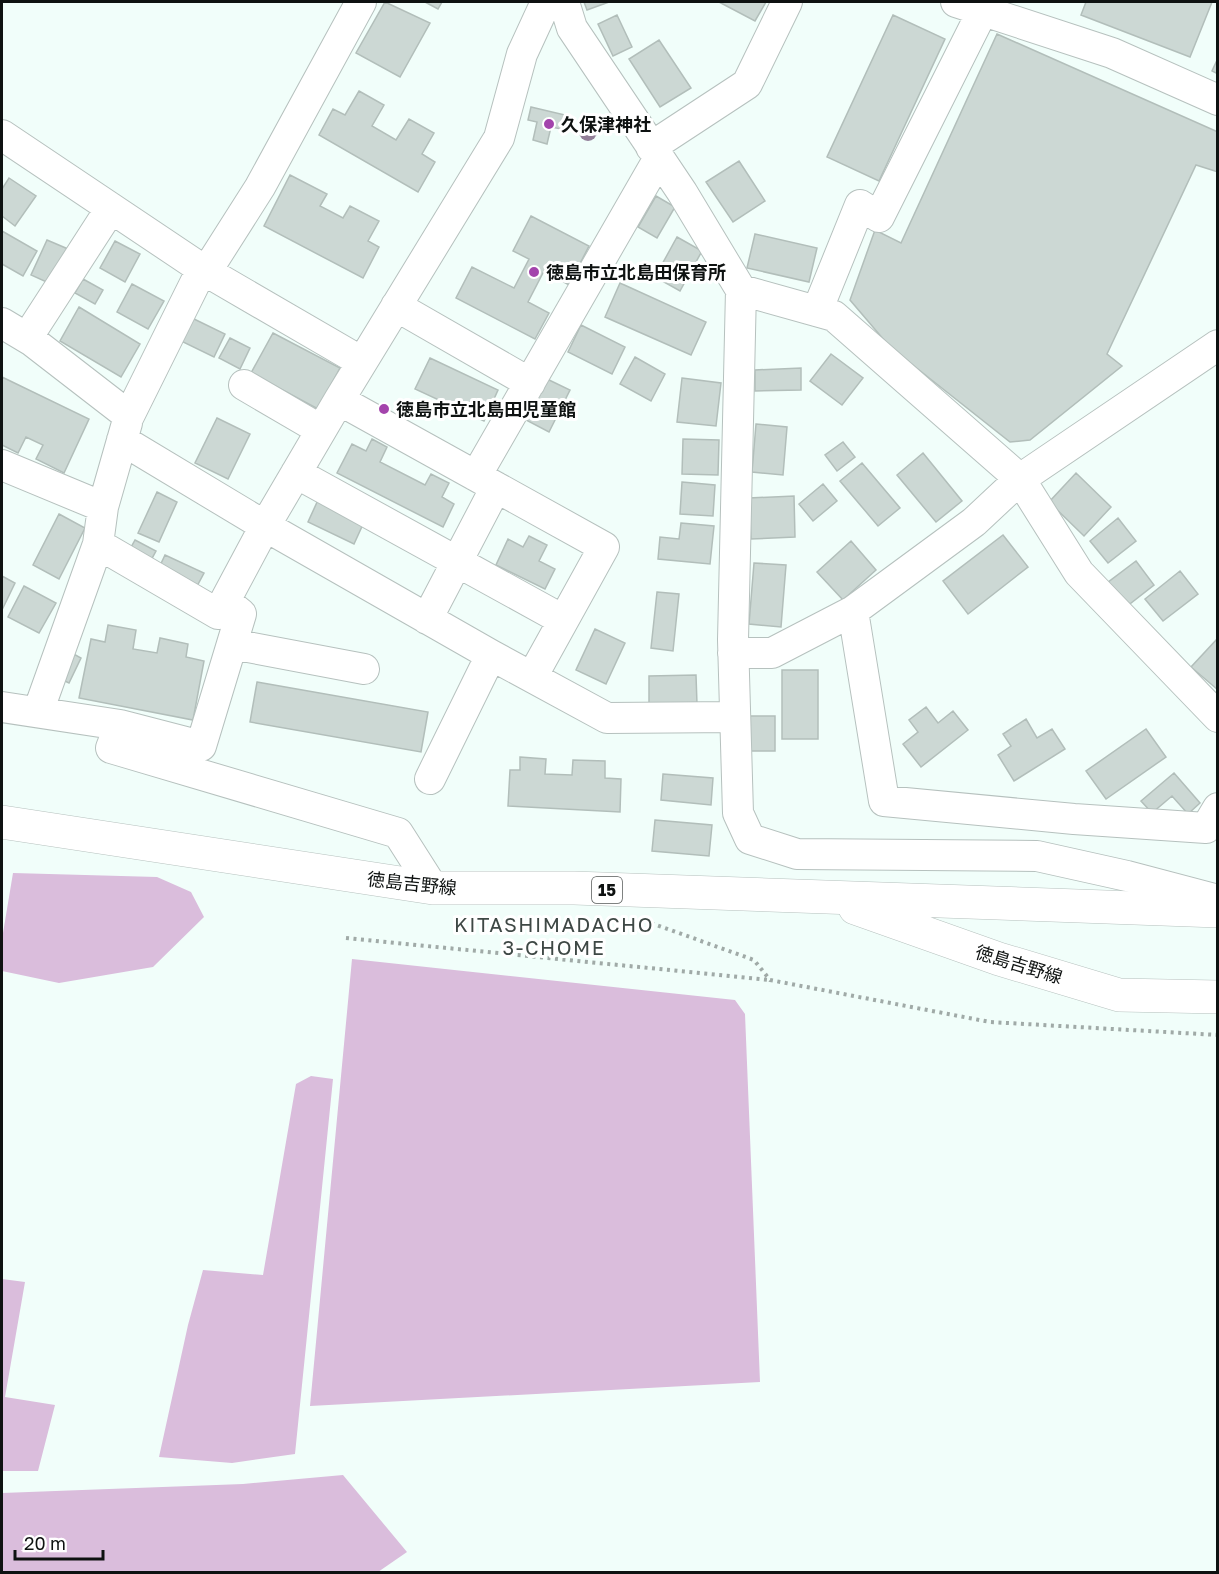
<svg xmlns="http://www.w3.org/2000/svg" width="1219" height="1574" font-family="'Golos Text','Noto Sans JP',sans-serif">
<rect width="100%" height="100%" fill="#f1fefa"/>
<path fill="#dabddc" d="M13 873 157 877 191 892 204 917 153 967 59 983 2 971V939Z
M352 959 735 1000 745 1014 760 1382 310 1406Z
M311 1076 333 1079 295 1454 232 1463 159 1457 188 1325 203 1270 263 1275 296 1084Z
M2 1279 25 1282 5 1397 55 1405 38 1471H2Z
M343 1475 407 1552 378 1572H2V1493L243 1484Z"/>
<path fill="#ccd8d4" stroke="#b2beba" stroke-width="1.5" d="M385 2 430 23 400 77 356 53Z
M425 2H442L438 9Z
M584 2H609L587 10Z
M719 2H766L755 21Z
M1086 2H1212L1190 57 1081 15Z
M617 15 632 47 613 56 598 24Z
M893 15 945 39 879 181 827 157Z
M997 34 1218 132V172L1196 165 1107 354 1122 366 1030 440 1010 442 890 347 850 300 875 230 901 243Z
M659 40 691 88 660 107 629 59Z
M1218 58V74L1212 71Z
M359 91 384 105 372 126 396 140 409 119 434 133 422 154 435 162 418 192 319 135 333 109 345 115Z
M531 107 565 115 561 129 551 127 547 144 533 140 537 122 528 120Z
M739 161 765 201 733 222 706 182Z
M290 175 327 194 320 206 343 218 350 206 379 221 368 241 379 247 363 278 264 226Z
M9 178 36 196 15 226 2 216V189Z
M656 196 675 207 657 238 638 227Z
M531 216 589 246 569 285 544 271 528 302 549 313 535 339 456 298 472 267 514 288 529 259 513 251Z
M2 231 37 251 23 276 2 264Z
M755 234 817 248 809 282 747 268Z
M677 237 702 251 680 291 655 277Z
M47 240 68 249 51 284 31 275Z
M115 241 140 254 125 282 100 268Z
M83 279 103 290 95 304 75 293Z
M620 283 706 322 691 355 605 317Z
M132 284 164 301 148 329 117 312Z
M79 307 140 344 121 377 60 341Z
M192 318 225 334 214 357 181 341Z
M581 325 625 347 612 374 568 352Z
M273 333 340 368 318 409 251 373Z
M230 338 250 348 240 369 219 358Z
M831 354 863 378 842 405 810 381Z
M635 357 665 374 651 401 620 384Z
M430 358 498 390 484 421 415 389Z
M801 368V390L755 391V370Z
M2 377 89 419 64 473 36 459 43 445 26 437 18 453 2 445Z
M682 378 721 383 716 426 677 422Z
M547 379 570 390 549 432 526 420Z
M217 418 250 434 228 479 195 463Z
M756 424 787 427 783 475 752 472Z
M372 439 387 447 380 462 425 485 431 474 449 483 442 497 454 504 443 527 337 473 352 444 366 451Z
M683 439 719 440 718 475 682 474Z
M843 442 855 457 837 471 825 455Z
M923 453 962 501 936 522 897 475Z
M862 463 900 508 878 526 840 481Z
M1076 473 1111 507 1084 536 1049 502Z
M682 482 715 485 713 516 680 514Z
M823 484 837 501 813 521 799 504Z
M157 492 177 502 159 542 138 533Z
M794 496 795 537 751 539 749 498Z
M318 500 364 522 354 544 308 522Z
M59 514 85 528 59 579 33 565Z
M1118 518 1136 541 1108 563 1090 541Z
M681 523 714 526 710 564 658 559 660 537 679 539Z
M1003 535 1028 567 968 614 943 581Z
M529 536 547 545 539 561 555 569 545 589 496 565 508 539 523 547Z
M135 540 156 551 150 562 129 551Z
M851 541 876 570 843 600 817 572Z
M165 555 204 573 196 588 158 570Z
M1136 561 1154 585 1126 607 1107 583Z
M754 563 786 565 781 627 749 624Z
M1180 571 1198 594 1163 621 1145 599Z
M2 576 15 583 2 610Z
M24 586 56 603 39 633 8 617Z
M657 592 679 594 673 651 651 648Z
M108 625 136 630 133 649 157 653 160 638 188 644 186 657 204 661 193 720 79 698 91 639 105 642Z
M595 629 625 643 606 684 576 670Z
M1218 638V690L1191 667Z
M70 652 81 658 69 683 58 678Z
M782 670H818V739H782Z
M696 675 697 704 649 705V676Z
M257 682 428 712 421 752 250 722Z
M926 707 938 723 953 711 968 730 921 767 903 744 918 732 909 720Z
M748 716H775V751H748Z
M1026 719 1037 738 1052 729 1065 749 1014 781 998 755 1011 746 1003 734Z
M1146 729 1166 757 1106 799 1086 771Z
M520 757 546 759 545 774 572 775 573 760 605 761V778L621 779 620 812 508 806 510 770H520Z
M1174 773 1200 803 1188 814 1172 796 1152 813 1141 801Z
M663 774 713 778 711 805 661 800Z
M655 820 712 825 709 856 652 851Z"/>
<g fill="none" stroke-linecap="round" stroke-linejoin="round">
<defs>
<path id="minor" d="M564 2 572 28 682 192 741 290 733 640 738 813 750 839 797 854 1037 856 1127 876 1218 900
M956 2 1112 53 1218 100
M2 135 202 269 129 416 32 341 2 323
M651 147 747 84 787 2
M202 269 362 362
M206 272 260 187 361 2
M741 290 834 316 1020 479 1079 573 1218 717
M396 306 530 383
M817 311 860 205 879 217 983 10
M27 338 111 208
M244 385 321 430
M339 400 476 476
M122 440 265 526 491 655 607 718 735 717
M2 465 103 507
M296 473 563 620
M98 544 218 614 265 526 339 400 499 138 522 54 546 2
M853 611 884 801 1074 819 1206 828 1218 808
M427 619 496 487
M232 644 364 669
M733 653H772L853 611 974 522 1020 479 1218 345
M532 677 604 547 476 476 659 158
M2 707 120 725 111 748 398 833 433 888
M38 712 98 544 103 507 127 423
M120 725 201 746 241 614 225 601
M430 779 491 655"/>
<path id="major" d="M2 822 433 888H574L1218 911
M855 908 999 959 1119 995 1218 997"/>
</defs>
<use href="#minor" stroke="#b6c1be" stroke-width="32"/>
<use href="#major" stroke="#b6c1be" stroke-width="34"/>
<path stroke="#a0aaa7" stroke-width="4" stroke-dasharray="3 4.5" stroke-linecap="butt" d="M651 923 754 960 770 980 990 1022 1218 1035
M346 938 770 980"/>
<use href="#minor" stroke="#fff" stroke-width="30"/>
<use href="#major" stroke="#fff" stroke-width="33"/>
</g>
<circle fill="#917e97" cx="588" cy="132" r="9"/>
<g fill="#a344ac" stroke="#fff" stroke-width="2">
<circle cx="549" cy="124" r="6"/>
<circle cx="534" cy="272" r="6"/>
<circle cx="384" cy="409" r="6"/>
</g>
<g text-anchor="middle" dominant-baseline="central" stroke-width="6" stroke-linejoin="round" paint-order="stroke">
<rect fill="#fff" stroke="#565958" stroke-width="1.5" x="592" y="877" width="30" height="26" rx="4.5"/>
<g font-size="16" font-weight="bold" fill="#0e1211">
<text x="607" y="890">15</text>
</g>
<g font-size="18" font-weight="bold" fill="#0e1211" stroke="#fff" text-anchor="start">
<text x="561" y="124">久保津神社</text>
<text x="546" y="272">徳島市立北島田保育所</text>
<text x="396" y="409">徳島市立北島田児童館</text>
</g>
<g font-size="18" fill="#0e1211" stroke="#fff">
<text transform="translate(412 883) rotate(6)">徳島吉野線</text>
<text transform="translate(1019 964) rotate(17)">徳島吉野線</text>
</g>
<g font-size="20" letter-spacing="1.5" fill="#3e4845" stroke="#fff">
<text x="554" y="924">KITASHIMADACHO<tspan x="554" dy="23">3-CHOME</tspan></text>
</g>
</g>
<rect width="1219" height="1574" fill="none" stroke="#0e1211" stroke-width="6"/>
<path d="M15 1550v9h88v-9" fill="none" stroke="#0e1211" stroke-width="3"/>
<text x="24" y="1550" font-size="18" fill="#0e1211" stroke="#ffffff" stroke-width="4.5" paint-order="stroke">20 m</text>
</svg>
